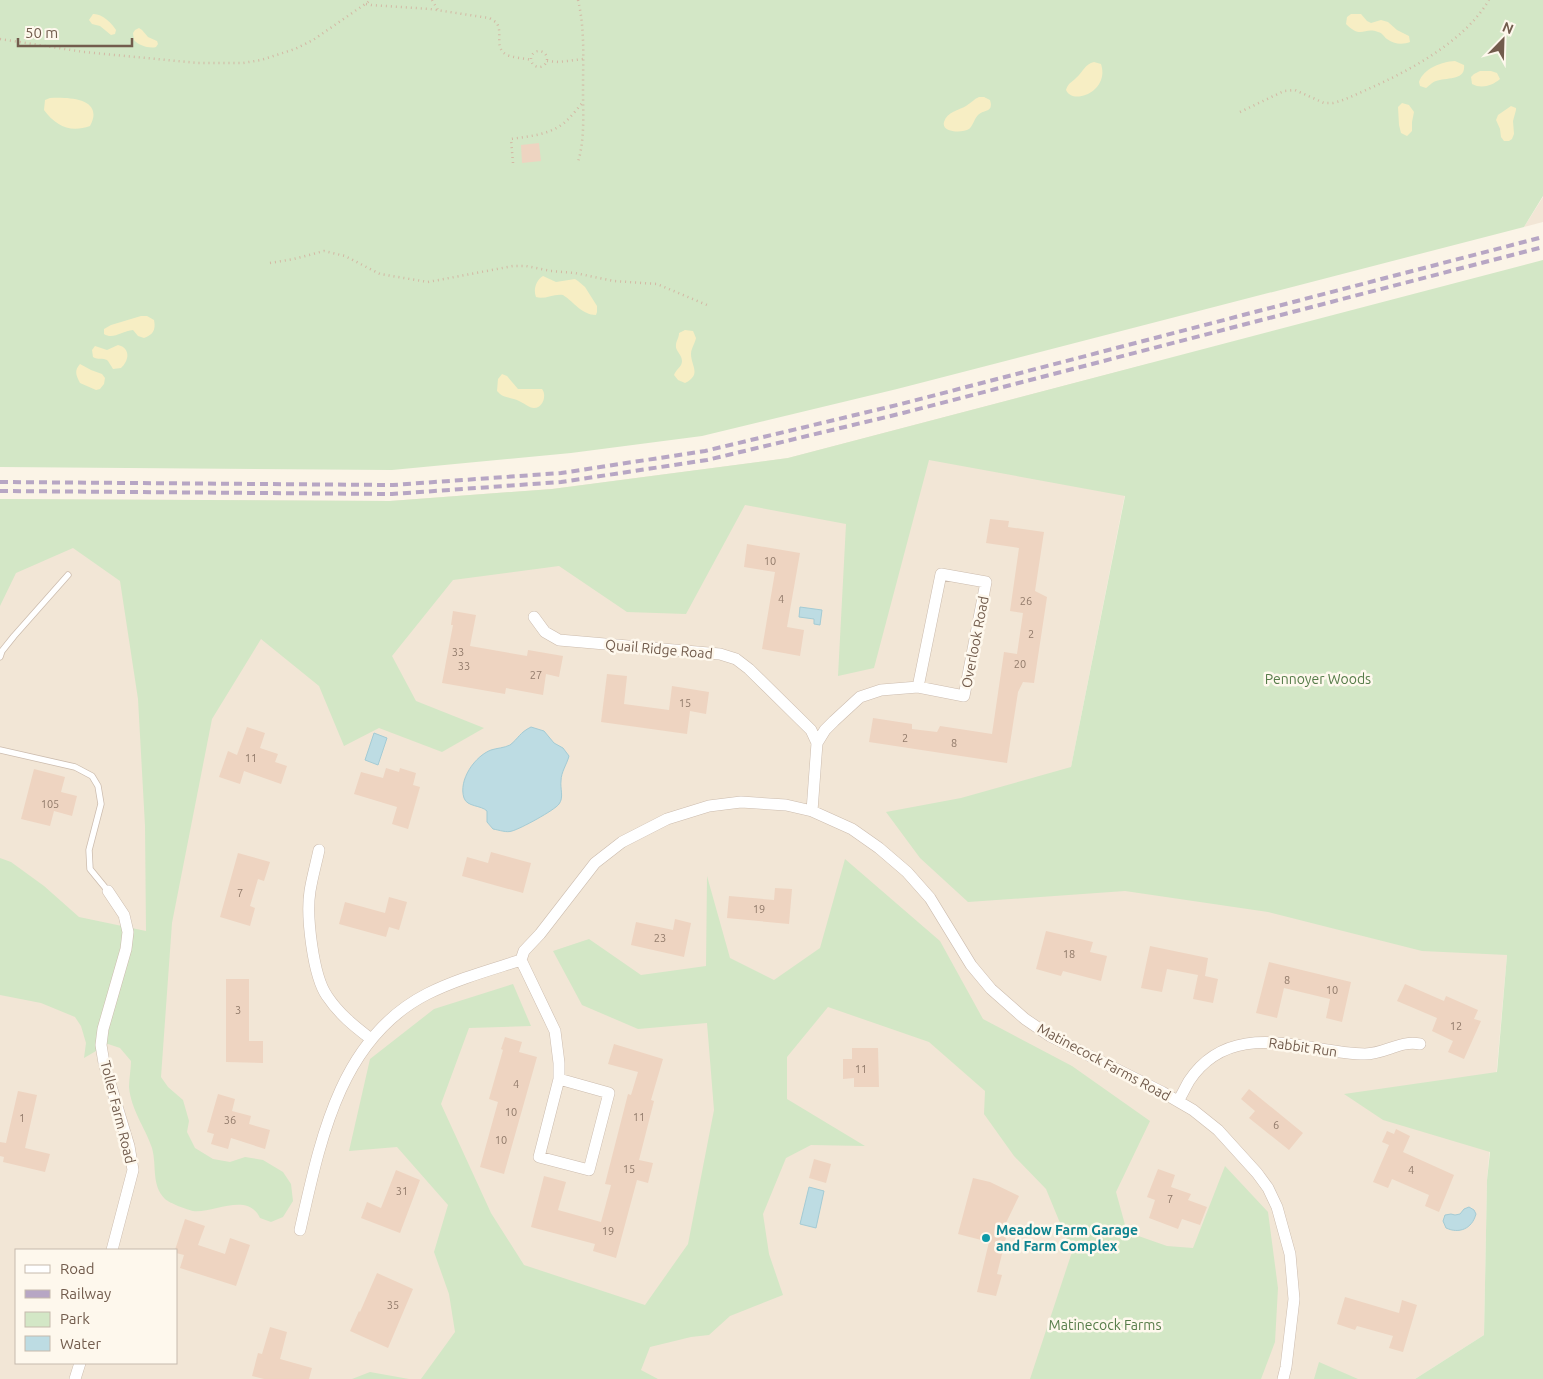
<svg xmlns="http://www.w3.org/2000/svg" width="1543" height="1379" font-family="Ubuntu,sans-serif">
<rect width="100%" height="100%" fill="#fbf4e7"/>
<path fill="#f2e6d6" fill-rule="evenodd" d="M1543 196V222L1524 227 1543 197Z
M1151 363 1055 848 1507 955 1487 1180 1484 1335 1415 1379H0V499L390 501 552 489 788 458ZM16 1250H176V1363H16Z"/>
<path fill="#d3e7c6" d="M0 0H1543V196L1524 227 897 389 702 436 571 453 392 470 0 467Z
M1543 260V1379H1415L1484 1335 1487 1180 1490 1152 1383 1120 1344 1094 1497 1072 1507 955 1422 951 1268 912 1125 891 968 902 920 858 886 812 961 798 1071 767 1125 496 929 460 874 668 838 676 846 524 745 505 686 614 627 612 559 566 453 580 392 656 416 701 484 728 442 752 379 728 344 746 319 686 261 639 212 719 172 923 161 1077 168 1087 183 1100 189 1121 187 1132 195 1148 213 1159 230 1162 245 1157 263 1160 283 1172 291 1184 293 1201 283 1217 271 1222 260 1218C248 1191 212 1214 193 1211 188 1210 169 1203 165 1199 151 1185 157 1166 152 1148 145 1127 131 1110 129 1087 129 1079 131 1069 131 1061L120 1048 108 1044 84 1058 86 1043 81 1026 75 1017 41 1003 0 995V858L11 862 44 886 79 917 146 931 145 826 138 699 120 581 73 548 16 573 0 606V499L390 501 552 489 788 458Z
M845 859 940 941 983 1019 1072 1066 1150 1121 1116 1192 1127 1232 1167 1246 1193 1248 1225 1166 1268 1212 1278 1288 1275 1342 1261 1379H1030L1072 1252 1046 1189 1014 1156 984 1114 985 1091 929 1042 828 1007 787 1057V1099L865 1146 811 1145 786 1158 763 1214 769 1254 783 1295 730 1316 709 1335 691 1337 650 1347 641 1370 658 1379H421L455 1332 449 1294 434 1252 448 1205 397 1147 349 1151 370 1059 434 1009 513 984 531 1026 469 1028 441 1104 491 1213 524 1265 645 1305 688 1244 714 1110 707 1023 638 1029 582 1005 553 951 589 939 641 975 706 966 707 876 730 958 774 980 820 948Z
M1319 1362 1358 1379H1314Z
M370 1372 409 1379H352Z"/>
<path fill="#f7eec4" d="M93 14C101 13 112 23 116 30L115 34 111 35 100 26 92 24 89 20Z
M1351 14H1361L1367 21 1371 23 1381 20 1388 22 1397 30 1409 36 1410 42C1403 45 1393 44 1387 39 1384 37 1383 33 1378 32 1364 26 1362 40 1346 24L1347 17Z
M139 28 142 30 148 37 157 41 158 44 156 47C149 49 138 45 134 40L133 33 135 30Z
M1455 61 1464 65C1466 81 1446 77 1436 81 1432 82 1429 86 1426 88L1420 86 1419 82C1424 68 1441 62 1455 61Z
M1094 62 1101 64C1110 91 1073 106 1066 90 1068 83 1071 83 1076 78 1083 72 1085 64 1094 62Z
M1480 71H1491L1497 73 1500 79C1492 86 1481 89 1472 84L1471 77 1474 74Z
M979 97H984L990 100C994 113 984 109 978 115 974 119 973 126 969 129 963 133 941 133 944 122 947 112 959 110 966 106 971 103 974 99 979 97Z
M50 98C68 97 105 98 90 126 70 133 56 126 44 110L45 100Z
M1402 103 1409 105 1414 112 1412 122V131L1407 136 1401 133 1399 125 1398 107Z
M1511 106 1516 108V110L1513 121 1514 134 1512 139 1509 141H1504L1501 137 1500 129 1496 120 1498 115Z
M543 276 556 282 575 279 578 281 585 287 597 306V312L596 315C582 315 574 302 563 295 554 293 545 300 536 297 533 290 536 280 543 276Z
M141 316H147L154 320C156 330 153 335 144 338L138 336 133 330C122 331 113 340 104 334V329L111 325Z
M685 330 693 331 696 338C695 343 691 349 691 354 691 366 702 374 685 383L678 380 674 375C676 369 682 367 682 361 682 354 675 351 676 345 676 341 679 338 679 333Z
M118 345C131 348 129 361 121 368L113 369C111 366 109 362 107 360 103 358 98 360 93 357L92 350 95 346 107 350Z
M80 364 91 370 102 374 105 378 104 384 100 389 96 390 80 383C76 375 74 371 80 364Z
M502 374 507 376 518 389H542C547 395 543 408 534 408 529 408 524 403 519 401 513 398 505 398 500 394 499 393 498 392 497 391L498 379Z"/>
<path fill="#bddce3" stroke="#a4cbd4" d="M800 607 822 610 820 625 814 624V619L799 617Z
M531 727 544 731 554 743 563 748 569 756C567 764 561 772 561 781 560 788 564 798 559 804 555 810 520 829 512 831 507 833 499 830 493 829L487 822V811C481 805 467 807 464 798 458 780 475 756 491 750 497 748 504 748 510 745 519 738 519 733 531 727Z
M374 733 387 738 378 765 365 760Z
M809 1187 824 1191 816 1228 800 1224Z
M1469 1207 1474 1210 1476 1214C1472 1229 1459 1234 1446 1228L1443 1221 1445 1215 1451 1214 1455 1215 1460 1214 1464 1209Z"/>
<path fill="#eed4c1" d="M539 143 541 161 522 163 521 145Z
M990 519 1009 521 1008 527 1044 532 1035 591 1047 597 1034 683 1023 682 1018 692 1007 763 869 742 873 718 912 724V729L937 732 940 726 992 734 1004 652 1017 654 1023 613 1010 611 1019 548 986 543Z
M747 544 800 553 787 627 804 630 800 656 762 649 775 572 744 567Z
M453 611 476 615 470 646 527 656 528 650 563 656 559 677 546 674 543 695 506 688 505 694 442 683 453 625H451Z
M607 674 627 676 624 704 669 710 672 686 709 692 706 714 690 711 687 734 601 722Z
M247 727 265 733 260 748 278 754 275 762 287 766 281 784 244 771 240 784 219 777 228 751 237 755Z
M386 768 399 772 400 768 416 773 413 785 420 787 408 829 392 824 397 807 354 794 361 772 383 778Z
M34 769 65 777 61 792 77 796 72 816 54 811 50 826 21 819Z
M491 852 531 863 523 893 462 876 467 857 488 863Z
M238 853 270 862 264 881 258 879 250 906 255 908 250 926 220 917Z
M775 888 792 889 789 924 727 918 729 896 774 900Z
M389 897 407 902 399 930 389 927 386 937 339 924 345 902 385 913Z
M675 919 691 923 684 957 631 945 636 922 673 930Z
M1046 931 1093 942 1090 952 1107 956 1101 981 1063 971 1061 976 1036 969Z
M1150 946 1208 958 1205 976 1218 979 1213 1003 1193 999 1198 975 1167 969 1162 992 1141 988Z
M1269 962 1351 982 1342 1022 1326 1018 1330 999 1284 988 1277 1018 1256 1013Z
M226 979H249V1041H263V1063L226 1062Z
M1405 984 1444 1001 1446 996 1478 1010 1474 1019 1481 1021 1464 1059 1448 1052 1453 1041 1432 1031 1437 1018 1397 1001Z
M505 1037 522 1042 519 1052 537 1057 504 1174 480 1167 498 1102 489 1099 503 1050 501 1049Z
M614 1044 663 1059 651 1100 654 1101 639 1160 653 1163 648 1183 637 1180 616 1258 593 1251 595 1244 531 1227 544 1176 566 1182 558 1210 601 1222 611 1185 605 1184 628 1094 631 1095 638 1072 608 1064Z
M852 1048H878L879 1087H854V1078L843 1079V1059H852Z
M1249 1089 1303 1133 1289 1150 1249 1118 1255 1111 1241 1099Z
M18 1091 37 1095 25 1148 50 1154 45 1172 3 1162 4 1157 0 1156V1142L6 1143Z
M218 1094 235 1099 232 1111 251 1116 249 1124 270 1130 265 1149 231 1138 228 1149 211 1144 214 1134 207 1132Z
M1396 1129 1410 1136 1403 1152 1454 1175 1439 1212 1425 1206 1429 1195 1392 1179 1388 1188 1373 1182 1389 1145 1382 1142 1387 1131 1394 1134Z
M814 1159 831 1164 826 1183 809 1178Z
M1158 1169 1175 1175 1171 1187 1191 1194 1188 1200 1207 1207 1200 1225 1182 1219 1178 1229 1149 1218 1155 1200 1147 1197Z
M396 1170 420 1180 400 1233 361 1218 367 1202 381 1208Z
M973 1178 990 1182 1019 1196 1005 1225 1009 1226 997 1274 1002 1275 996 1296 977 1292 989 1242 958 1234Z
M185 1219 205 1226 198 1245 225 1254 230 1238 250 1245 236 1286 180 1268 184 1255 176 1253V1250H175Z
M377 1273 413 1289 388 1348 350 1331 359 1311 360 1312Z
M1345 1297 1399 1313 1402 1300 1417 1305 1403 1352 1389 1348 1393 1336 1357 1326 1355 1330 1337 1324Z
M270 1327 287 1332 280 1359 312 1368 309 1379H264L252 1376 258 1353 262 1354Z"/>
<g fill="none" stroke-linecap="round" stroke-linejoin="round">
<defs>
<path id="lane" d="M0 657 2 651 14 636 68 575
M0 750 75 767 92 776 98 786 101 804 89 850 90 869 108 891"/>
<path id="street" d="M534 617 545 632 559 640 720 654 736 659 749 669 811 730 817 743
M812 811 817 743 825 730 834 721 860 697 881 690 918 687 964 696 986 582 941 574 918 687
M319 850C316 864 312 878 310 891 306 916 313 976 327 996 339 1014 354 1026 371 1039
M108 891 124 915 128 932 126 949 103 1029 101 1045 104 1063 129 1146 133 1170 112 1250
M521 960 524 951 540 934 595 863 622 842 667 819 709 806 741 802 786 805 812 811 852 829 879 848 907 872 930 898 971 965 991 989 1025 1019 1050 1036 1162 1092 1193 1110 1218 1130 1257 1173 1268 1188 1277 1207 1290 1254 1294 1299 1286 1367 1283 1379
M521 960 555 1031 559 1063V1079L539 1157 589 1170 609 1093 559 1079
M1178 1101C1182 1095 1185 1088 1189 1081 1220 1034 1268 1040 1316 1048 1332 1051 1349 1054 1365 1054 1385 1054 1400 1040 1420 1044
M300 1230C320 1142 339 1039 427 994 457 979 490 970 521 960
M75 1379 80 1363"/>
</defs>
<use href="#lane" stroke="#ccbcae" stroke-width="7"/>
<use href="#street" stroke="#ccbcae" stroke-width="12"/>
<path stroke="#d3b8a4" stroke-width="2.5" stroke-dasharray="1 4" stroke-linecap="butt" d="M432 0 438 10
M578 0C585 29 583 59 583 89 583 112 585 139 578 162
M366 4 371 5 430 9 489 18C490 18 495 22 496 22 504 32 493 48 507 55 514 58 523 58 531 60
M0 39 84 52 198 63H243L261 60 295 49 313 40 371 0
M531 59a8 8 0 1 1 16 0a8 8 0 1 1-16 0Z
M547 61 559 62 583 59
M1240 112 1284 91 1295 90 1324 103H1333C1345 100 1355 95 1366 90 1409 71 1464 42 1489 0
M513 163 511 139C530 136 549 135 564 123 571 117 577 109 583 102
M270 263 294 259 324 251 345 256 380 274 428 282 513 266H526L551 271 575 273 614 281 657 284 707 305"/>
<use href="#lane" stroke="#fff" stroke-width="5.5"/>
<use href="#street" stroke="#fff" stroke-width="11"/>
<path stroke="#b7a6c4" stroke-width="4" stroke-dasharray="8 5" stroke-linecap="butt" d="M0 482 393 485 561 473 705 451 901 404 1543 237
M0 491 392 494 561 482 707 460 903 413 1543 247"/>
</g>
<circle fill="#0f9aa8" stroke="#fef8ed" stroke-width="2" cx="986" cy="1238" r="5"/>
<g text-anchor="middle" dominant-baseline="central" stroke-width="5" stroke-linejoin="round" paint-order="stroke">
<g font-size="11" fill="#917a6a">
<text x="770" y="561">10</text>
<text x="781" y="599">4</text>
<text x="1026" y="601">26</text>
<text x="1031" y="634">2</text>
<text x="458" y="652">33</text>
<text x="1020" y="664">20</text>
<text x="464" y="666">33</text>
<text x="536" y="675">27</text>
<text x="685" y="703">15</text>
<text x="905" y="738">2</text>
<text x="954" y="743">8</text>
<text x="251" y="758">11</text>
<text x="50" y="804">105</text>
<text x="240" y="893">7</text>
<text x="759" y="909">19</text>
<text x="660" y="938">23</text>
<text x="1069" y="954">18</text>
<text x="1287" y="980">8</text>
<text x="1332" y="990">10</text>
<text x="238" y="1010">3</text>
<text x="1456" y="1026">12</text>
<text x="861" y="1069">11</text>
<text x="516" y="1084">4</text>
<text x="511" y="1112">10</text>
<text x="639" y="1117">11</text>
<text x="22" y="1118">1</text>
<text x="230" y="1120">36</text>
<text x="1276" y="1125">6</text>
<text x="501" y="1140">10</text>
<text x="629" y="1169">15</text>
<text x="1411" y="1170">4</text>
<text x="402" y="1191">31</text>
<text x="1170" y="1199">7</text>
<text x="608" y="1231">19</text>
<text x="393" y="1305">35</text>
</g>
<g font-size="14" fill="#725c4d" stroke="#fef8ed">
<text transform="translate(975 642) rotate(-79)">Overlook Road</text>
<text transform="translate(659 649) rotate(5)">Quail Ridge Road</text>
<text transform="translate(1303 1047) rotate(8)">Rabbit Run</text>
<text transform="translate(1104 1062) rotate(28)">Matinecock Farms Road</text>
<text transform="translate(118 1112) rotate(76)">Toller Farm Road</text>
</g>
<g font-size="14" fill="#567c49" stroke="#fef8ed">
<text x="1318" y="679">Pennoyer Woods</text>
<text x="1105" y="1325">Matinecock Farms</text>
</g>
<g font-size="14" font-weight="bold" fill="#0d838f" stroke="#fef8ed" text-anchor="start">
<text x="996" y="1230">Meadow Farm Garage<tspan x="996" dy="16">and Farm Complex</tspan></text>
</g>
</g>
<rect x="15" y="1249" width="162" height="115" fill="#fef8ed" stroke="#c6baad"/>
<rect x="25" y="1265" width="25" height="8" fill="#ffffff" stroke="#c6baad"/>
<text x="60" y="1274" font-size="15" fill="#725c4d">Road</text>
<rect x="25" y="1290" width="25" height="8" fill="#b7a6c4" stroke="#c6baad"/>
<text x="60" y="1299" font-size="15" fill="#725c4d">Railway</text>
<rect x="25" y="1312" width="25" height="15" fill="#d3e7c6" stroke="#c6baad"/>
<text x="60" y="1324" font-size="15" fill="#725c4d">Park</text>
<rect x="25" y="1336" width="25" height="15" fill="#bddce3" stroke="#c6baad"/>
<text x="60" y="1349" font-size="15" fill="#725c4d">Water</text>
<g transform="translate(1503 40) rotate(23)" stroke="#fef8ed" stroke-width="4" paint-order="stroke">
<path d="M0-4L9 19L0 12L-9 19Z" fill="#725c4d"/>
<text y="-8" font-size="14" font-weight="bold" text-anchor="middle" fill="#725c4d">N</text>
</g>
<path d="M18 38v8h114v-8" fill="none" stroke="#725c4d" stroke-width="2.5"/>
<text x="25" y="38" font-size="15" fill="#725c4d" stroke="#fef8ed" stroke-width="4" paint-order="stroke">50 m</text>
</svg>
